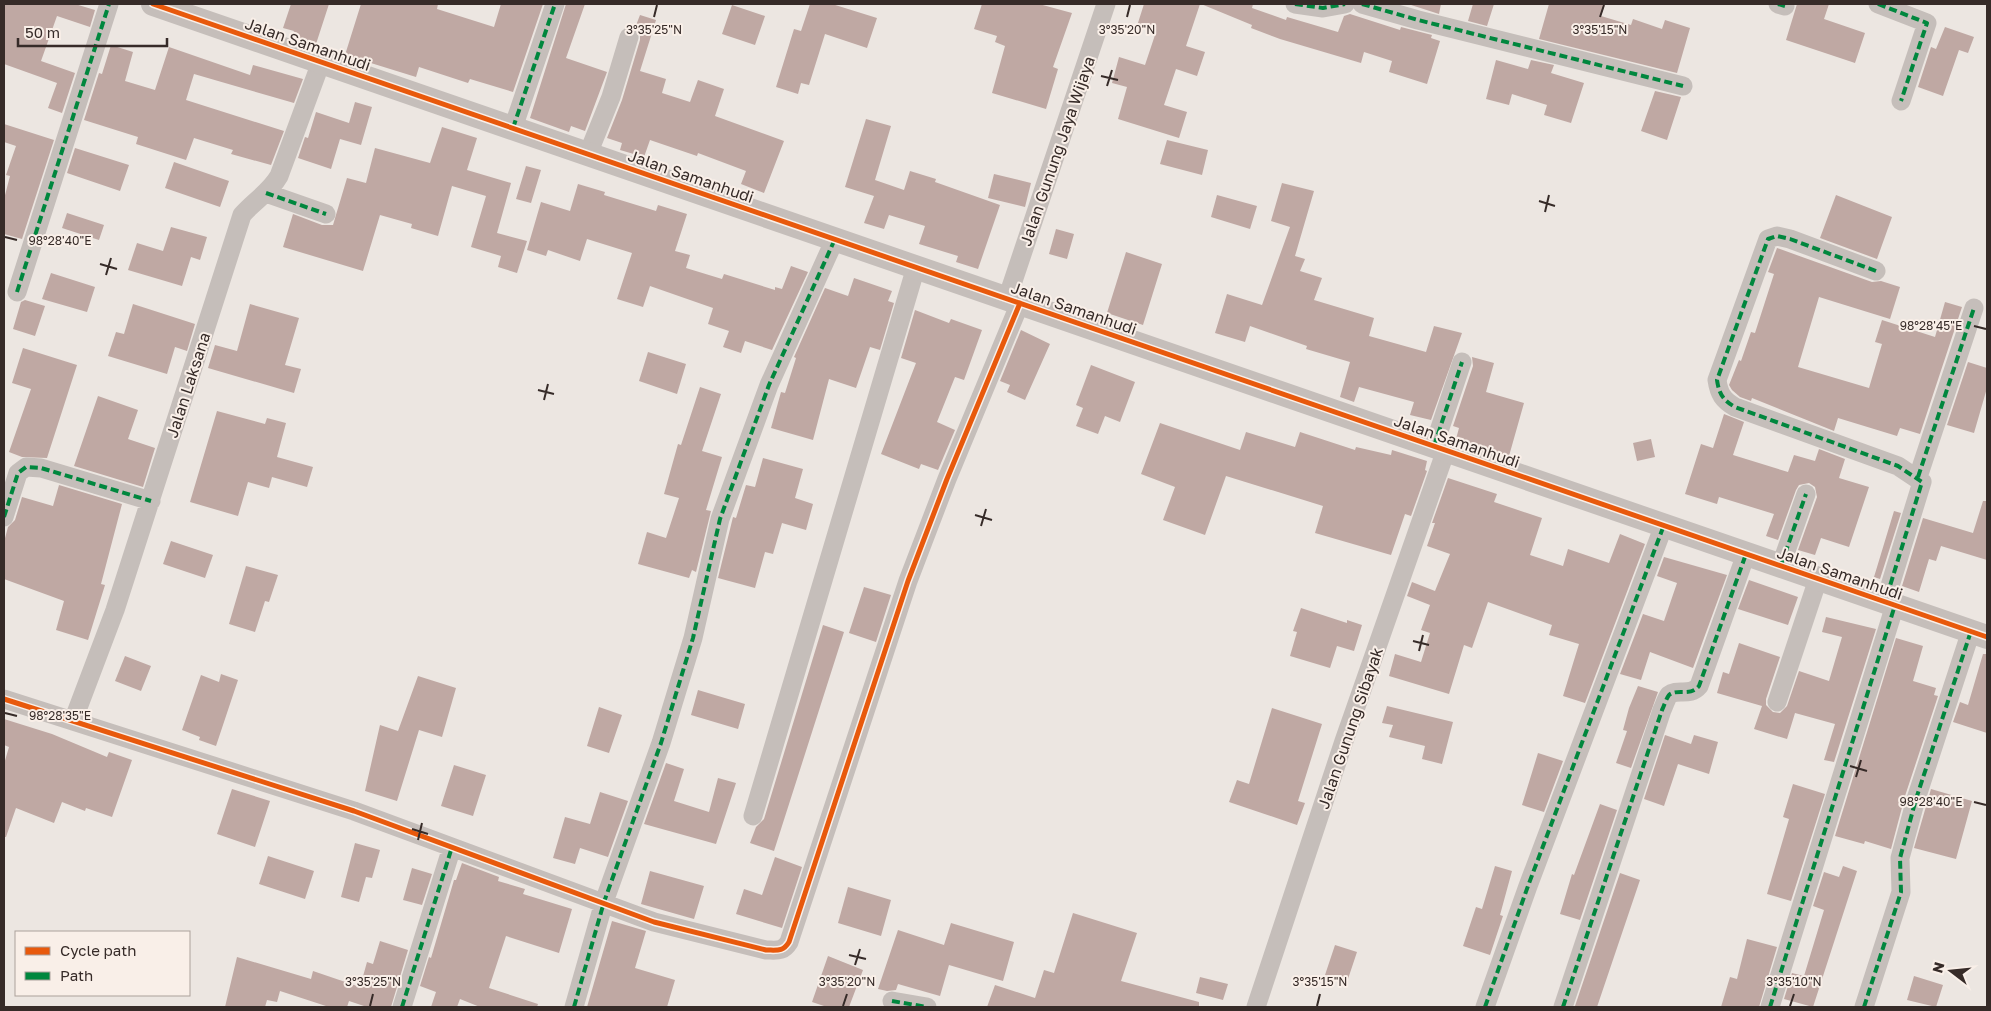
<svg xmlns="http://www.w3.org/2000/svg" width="1991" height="1011" font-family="'Golos Text',sans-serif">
<rect width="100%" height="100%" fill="#ece6e1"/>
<path fill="#bfa8a3" d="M4 4H75L95 10 90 27 57 16 41 61 75 73 62 113 48 108 57 83 4 64Z
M291 4H329L316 44 292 36 294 31 283 28Z
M361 4H438L437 9 494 27 501 4H543L513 92 470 79 468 83 419 67 416 77 345 55Z
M566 4H585L566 58 607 72 585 131 571 126 569 132 530 118Z
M810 4H832L877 18 867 48 825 34 809 85 801 83 798 94 776 87 794 29 801 31Z
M982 4H1039L1072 13 1053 67 1058 69 1046 109 992 93 1005 46 995 42 997 36 974 29Z
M1144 4H1200L1186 46 1205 52 1197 76 1176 69 1164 105 1187 112 1179 138 1118 119 1127 87 1112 83 1119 57 1145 65 1156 32 1137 26Z
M1201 4H1253L1252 8 1286 20 1287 17 1338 32 1344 16 1350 14 1400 30 1401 27 1432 35 1431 38 1440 41 1427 84 1389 72 1392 61 1364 52 1361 63 1280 39 1251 28 1252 25Z
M1408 4H1441L1439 14Z
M1473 4H1494L1487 26 1468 21Z
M1549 4H1605L1601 16 1631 25 1633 19 1662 29 1665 20 1690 28 1677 73 1539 39Z
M1797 4H1829L1824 19 1865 33 1855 63 1786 40Z
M732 5 765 16 755 45 722 34Z
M640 15 656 20 640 71 666 79 662 93 690 102 698 80 724 89 715 116 784 141 764 193 741 184 746 171 698 153 697 156 650 140 644 157 620 150 622 143 607 138 622 100 640 40V34L635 28Z
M1945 27 1974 37 1968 53 1959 50 1943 96 1918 87 1931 47 1936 49Z
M111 45 133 52 125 81 155 90 169 47 250 75 253 65 303 79 294 103 194 74 186 100 284 131 271 165 231 154 233 150 194 138 186 160 136 144 138 137 84 120 99 73 102 74Z
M1496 60 1528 69 1531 60 1554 65 1551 73 1584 83 1571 123 1544 115 1547 105 1512 94 1509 105 1486 99Z
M1655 91 1681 97 1667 140 1641 131Z
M355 102 372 107 361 145 340 139 331 169 298 158 305 137 308 138 316 112 349 123Z
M866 119 891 126 875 180 904 190 910 171 936 179 935 182 1000 205 978 269 956 262 958 256 919 244 925 226 889 215 884 229 864 223 874 196 845 187Z
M4 124 54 140 22 239 4 234V199L10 176 6 175 16 146 4 142Z
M442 127 477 138 467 170 511 183 497 233 527 241 517 273 498 267 501 256 471 247 486 196 452 186 438 236 411 228 412 224 380 215 363 271 283 247 293 214 322 225H333L347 178 366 183 375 148 430 163Z
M1167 140 1208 150 1202 175 1160 164Z
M75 148 129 165 120 191 67 173Z
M174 162 229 181 220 207 165 188Z
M526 166 541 170 531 203 516 199Z
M994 174 1031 183 1025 207 988 198Z
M1282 183 1314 191 1295 256 1305 259 1300 271 1322 278 1314 300 1374 318 1369 336 1426 352 1434 326 1462 333 1431 420 1410 415 1414 402 1359 387 1354 402 1340 397 1350 362 1306 349 1307 346 1250 326 1245 342 1215 333 1227 294 1262 305 1290 227 1271 221Z
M578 184 605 192 604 195 656 211 658 205 687 214 675 251 690 255 686 268 722 279 724 274 775 290V287L782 289 791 266 808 272 772 350 745 341 741 353 723 347 729 331 708 324 713 308 650 286 643 307 617 299 632 253 587 239 580 261 548 250 546 256 527 250 541 202 570 211Z
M1217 195 1257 206 1250 229 1211 217Z
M1836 195 1892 217 1877 259 1820 238Z
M67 213 104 225 99 240 62 228Z
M171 227 207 237 200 260 191 257 182 286 128 270 137 243 163 251Z
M1056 229 1074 234 1067 259 1049 254Z
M1777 248 1872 282 1881 281 1900 287 1890 319 1819 297 1798 367 1869 388 1882 344 1875 342 1882 320 1935 337 1945 302 1962 307 1920 434 1900 428 1897 436 1838 418 1834 431 1752 398 1751 401 1740 397 1732 390 1729 385 1739 360 1741 361 1751 332 1755 333 1774 274 1768 272Z
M1126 252 1162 264 1143 325 1107 313Z
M51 273 95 287 87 312 42 299Z
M854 278 892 291 888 301 894 303 880 350 870 347 856 388 829 379 813 440 771 428 781 392 785 393 796 358 794 357 825 288 848 296Z
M25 300 45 306 35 336 13 329 21 302Z
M133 304 195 324 187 351 175 347 167 374 108 356 116 332 124 334Z
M250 304 299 318 285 365 301 369 294 393 208 368 215 345 237 351Z
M915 310 949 323 951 319 982 330 964 380 955 377 937 422 955 430 938 470 921 464 919 469 881 454 916 363 901 358Z
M1021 330 1050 344 1025 400 1007 392 1010 385 1000 381Z
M23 348 77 365 47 458 22 457 9 452 31 389 12 383Z
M648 352 686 364 677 394 639 381Z
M1472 357 1494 363 1486 392 1524 403 1509 456 1456 439 1459 428 1453 426 1473 366Z
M1968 362 1987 368V388L1974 433 1947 425Z
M1091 365 1135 382 1120 422 1105 416 1098 434 1076 426 1083 408 1076 405Z
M700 387 721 394 702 451 722 457 706 510 711 511 696 572 692 570 689 578 638 564 647 532 666 538 679 498 664 494 678 444 681 445Z
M98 396 138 410 128 439 155 448 143 487 74 466Z
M217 411 265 424 267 418 286 423 277 457 313 467 307 487 272 477 269 488 248 482 238 516 190 502Z
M1724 414 1744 422 1733 455 1788 472 1794 455 1815 461 1819 449 1845 459 1839 478 1869 487 1849 547 1821 538 1815 555 1798 550 1817 497 1815 487 1809 483 1799 485 1796 490 1778 540 1766 536 1774 514 1719 497 1717 504 1685 494 1701 444 1713 448Z
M1160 423 1240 450 1246 432 1295 447 1300 432 1355 450 1356 447 1391 455 1392 450 1427 461 1425 470 1427 471 1411 516 1405 514 1391 555 1315 533 1323 506 1226 476 1205 535 1163 520 1175 487 1141 474Z
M1651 439 1655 457 1637 461 1633 443Z
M763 458 803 469 795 498 813 504 806 530 782 523 773 554 765 552 755 588 718 578 733 517 736 518 746 485 755 487Z
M1448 478 1497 494 1494 502 1542 518 1530 555 1563 566 1568 549 1609 563 1620 534 1645 544 1585 703 1563 696 1579 644 1549 635 1552 625 1488 602 1472 648 1464 645 1449 694 1389 676 1395 654 1421 662 1430 633 1421 630 1430 605 1407 596 1412 582 1435 591 1450 554 1427 546 1435 523H1432Z
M59 485 122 504 101 584 105 585 88 640 56 630 64 601 4 579V542L8 527 15 520 22 497 53 506Z
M1983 501H1987V560L1941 546 1936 561 1929 559 1919 592 1902 586 1923 518 1973 533Z
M1894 511 1901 513 1880 579 1874 577Z
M171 541 213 555 205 578 163 564Z
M1664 557 1727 575 1693 668 1650 652 1641 680 1620 674 1643 614 1664 621 1677 583 1657 576Z
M246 566 278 575 269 602 265 601 255 632 229 624Z
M1749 580 1798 597 1788 625 1738 609Z
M864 587 891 595 876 642 849 633Z
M1301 608 1347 623V620L1362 625 1354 651 1337 646 1330 668 1290 656 1297 632 1293 631Z
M1826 617 1876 629 1834 762 1824 760 1835 724 1795 713 1787 739 1754 729 1762 706 1717 693 1723 672 1729 674 1739 643 1780 657 1766 699V705L1773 712 1780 713 1787 706 1799 671 1829 681 1842 637 1822 632Z
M823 625 844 632 774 851 750 843 756 827 764 819Z
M1896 638 1923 646 1913 681 1936 688 1934 695 1938 696 1905 796 1891 849 1865 841 1864 844 1835 836Z
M1983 654H1987V733L1953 722 1960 702 1968 705Z
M125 656 151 666 141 691 115 681Z
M221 674 238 680 216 746 199 740 200 737 182 730 201 675 219 682Z
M418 676 456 688 442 737 419 730 397 801 365 791 380 725 398 731Z
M1638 686 1658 692 1631 768 1616 763 1627 731 1623 730 1629 708Z
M698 690 745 704 738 729 691 715Z
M1387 706 1453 722 1442 764 1422 759 1425 746 1389 737 1393 725 1382 723Z
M599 707 622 715 609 753 587 746Z
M1272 708 1322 724 1298 801 1305 803 1297 825 1229 802 1237 780 1249 784Z
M4 719 52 734 107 757 109 752 132 760 112 817 86 808 85 811 62 802 54 823 16 808 6 837H4V764L9 747 4 745Z
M1665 735 1691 744 1694 735 1718 742 1709 774 1678 764 1664 806 1644 799Z
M1538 753 1563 761 1544 812 1522 805Z
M666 763 684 769 674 801 709 812 718 778 736 783 716 844 644 824Z
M454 765 486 775 473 816 441 806Z
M1793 784 1825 794 1791 901 1767 894 1789 819 1783 817Z
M232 789 270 801 255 847 217 834Z
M1931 789 1972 801 1956 859 1914 848Z
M600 792 628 801 608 857 580 848 575 864 553 858 565 817 590 824Z
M1600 804 1617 810 1580 920 1560 914 1572 874 1574 875Z
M355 843 380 850 372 878 366 877 359 902 341 897Z
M268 856 314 871 305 899 259 884Z
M775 857 802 867 782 928 736 914 744 889 762 895Z
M462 863 499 877 498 881 525 889 523 894 572 909 559 953 506 936 489 988 538 1004 537 1007H480L460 999 457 1007H431L436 992 420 986 429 957 431 958 454 880H456Z
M1495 866 1512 871 1500 915 1503 916 1490 955 1463 946 1476 907 1482 909Z
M1843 866 1857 871 1813 1007 1784 999 1792 973 1804 976 1824 910 1813 906 1824 872 1839 877Z
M412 868 432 874 422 905 403 900Z
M650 871 704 886 694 919 641 904Z
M1620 873 1640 880 1597 1007 1575 1006Z
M848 887 891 900 881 936 838 923Z
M1073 913 1137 933 1121 981 1199 1002V1007H987L995 985 1035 998 1044 970 1054 973Z
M612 921 646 931 635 968 675 980 667 1007H587Z
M951 923 1014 942 1003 981 949 965 940 996 898 984 896 990 887 991 878 989 898 930 944 945Z
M1747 939 1777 947 1759 1007H1721L1730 977 1737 979Z
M380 941 408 950 391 1007H367L349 1001 347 1007H329L280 991 277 1002 267 1000 265 1007H225L237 957 311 979 313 971 360 987 367 962 373 964Z
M1335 945 1357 952 1347 982 1325 975Z
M828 956 863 970 849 1007H827L812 1002Z
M1914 976 1943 985 1936 1007 1907 1000Z
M1200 977 1228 984 1223 1000 1196 993Z"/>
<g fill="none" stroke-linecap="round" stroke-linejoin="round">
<path stroke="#c5beba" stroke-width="19" d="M1295 4 1323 8 1345 4
M1362 4 1418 20 1683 86
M1778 4 1785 6
M1878 4 1927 23 1901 101
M513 128 555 4
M588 154 611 97 629 37
M266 193 326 214
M1876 271 1790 239 1777 236 1768 239 1717 380C1719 394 1723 400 1735 407L1898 466 1922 482 1885 602
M17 292 109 4
M1007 299 1106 4
M1434 446 1462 362
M1918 477 1974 308
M4 517 18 473 26 467 41 468 151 501
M1781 565 1806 494
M4 699 354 811 654 922 766 950C777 950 783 952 789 942L908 581 947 479 1020 303
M1777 702 1818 579
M73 721 115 610 242 215C254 201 270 192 279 176L321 62
M753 816 916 267
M892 1001 927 1007
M402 1007 452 847
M574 1007 604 902 661 743 693 638 720 519 769 385 835 239
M1256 1007 1344 741 1446 450
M1485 1007 1528 886 1664 525
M1563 1007 1662 710C1664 706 1666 699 1669 695 1677 688 1690 697 1699 686L1746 554
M1770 1007 1895 605
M1864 1007 1901 892 1900 858 1916 799 1971 631"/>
<path stroke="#c5beba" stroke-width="24" d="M153 4 1987 637"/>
<path stroke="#00873e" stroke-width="4" stroke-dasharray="8 4" stroke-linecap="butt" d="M1295 4 1323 8 1345 4
M1362 4 1418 20 1683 86
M1778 4 1785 6
M1878 4 1927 23 1901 101
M513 128 555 4
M266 193 326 214
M1876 271 1790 239 1777 236 1768 239 1717 380C1719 394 1723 400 1735 407L1898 466 1922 482 1885 602
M17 292 109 4
M1434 446 1462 362
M1918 477 1974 308
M4 517 18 473 26 467 41 468 151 501
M1781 565 1806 494
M892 1001 927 1007
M402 1007 452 847
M574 1007 604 902 661 743 693 638 720 519 769 385 835 239
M1485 1007 1528 886 1664 525
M1563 1007 1662 710C1664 706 1666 699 1669 695 1677 688 1690 697 1699 686L1746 554
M1770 1007 1895 605
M1864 1007 1901 892 1900 858 1916 799 1971 631"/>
<defs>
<path id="cycleway" d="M153 4 1987 637
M4 699 354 811 654 922 766 950C777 950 783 952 789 942L908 581 947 479 1020 303"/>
</defs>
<use href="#cycleway" stroke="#f9efe8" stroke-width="8"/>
<use href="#cycleway" stroke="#e8590c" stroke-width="5"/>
</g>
<path fill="none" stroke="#362b28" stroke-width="2" d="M654 17 657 5M1127 17 1130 5M1600 17 1604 5M1101 76 1118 80M1107 86 1112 70M1539 201 1555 206M1545 212 1549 195M5 237 17 240M100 264 117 269M106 275 111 258M1974 326 1986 329M538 390 554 394M544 400 548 384M975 515 992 520M981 526 986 509M1413 641 1429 645M1419 651 1423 635M5 713 17 716M1850 766 1867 771M1856 777 1861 760M1974 802 1986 805M412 829 428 834M418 840 422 823M849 955 866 959M855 965 860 949M370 1006 373 994M843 1006 847 994M1317 1006 1320 994M1790 1006 1794 994"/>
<g text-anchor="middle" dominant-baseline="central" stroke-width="4" stroke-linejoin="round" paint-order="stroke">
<g font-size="16" fill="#362b28" stroke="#f9efe8">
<text transform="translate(308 44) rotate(19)">Jalan Samanhudi</text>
<text transform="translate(1057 151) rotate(-71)">Jalan Gunung Jaya Wijaya</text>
<text transform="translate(691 176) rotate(19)">Jalan Samanhudi</text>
<text transform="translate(1074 308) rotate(19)">Jalan Samanhudi</text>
<text transform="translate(188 385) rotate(-72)">Jalan Laksana</text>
<text transform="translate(1457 441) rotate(19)">Jalan Samanhudi</text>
<text transform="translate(1840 573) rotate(19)">Jalan Samanhudi</text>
<text transform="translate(1350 728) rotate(-71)">Jalan Gunung Sibayak</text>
</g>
</g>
<g font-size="12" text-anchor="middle" fill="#362b28" stroke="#f9efe8" stroke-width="4" stroke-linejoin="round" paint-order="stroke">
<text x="654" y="34">3°35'25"N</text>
<text x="1127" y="34">3°35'20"N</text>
<text x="1600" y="34">3°35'15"N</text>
<text x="60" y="245">98°28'40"E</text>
<text x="1931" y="330">98°28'45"E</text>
<text x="60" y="720">98°28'35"E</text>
<text x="1931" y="806">98°28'40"E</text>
<text x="373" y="986">3°35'25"N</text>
<text x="847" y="986">3°35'20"N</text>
<text x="1320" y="986">3°35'15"N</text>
<text x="1794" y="986">3°35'10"N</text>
</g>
<rect width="1991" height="1011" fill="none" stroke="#362b28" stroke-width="10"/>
<rect x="15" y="931" width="175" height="65" fill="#f9efe8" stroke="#aba19b"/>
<rect x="25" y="947" width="25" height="8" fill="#e8590c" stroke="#aba19b"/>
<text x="60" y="956" font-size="15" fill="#362b28">Cycle path</text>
<rect x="25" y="972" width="25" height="8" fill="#00873e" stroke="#aba19b"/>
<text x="60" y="981" font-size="15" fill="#362b28">Path</text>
<g transform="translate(1951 971) rotate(286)" stroke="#f9efe8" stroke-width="4" paint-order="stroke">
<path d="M0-4L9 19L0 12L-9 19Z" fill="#362b28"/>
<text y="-8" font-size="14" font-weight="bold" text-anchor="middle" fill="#362b28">N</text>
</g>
<path d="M18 38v8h149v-8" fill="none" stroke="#362b28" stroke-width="2.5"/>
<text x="25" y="38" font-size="15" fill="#362b28" stroke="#f9efe8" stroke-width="4" paint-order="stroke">50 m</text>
</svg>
